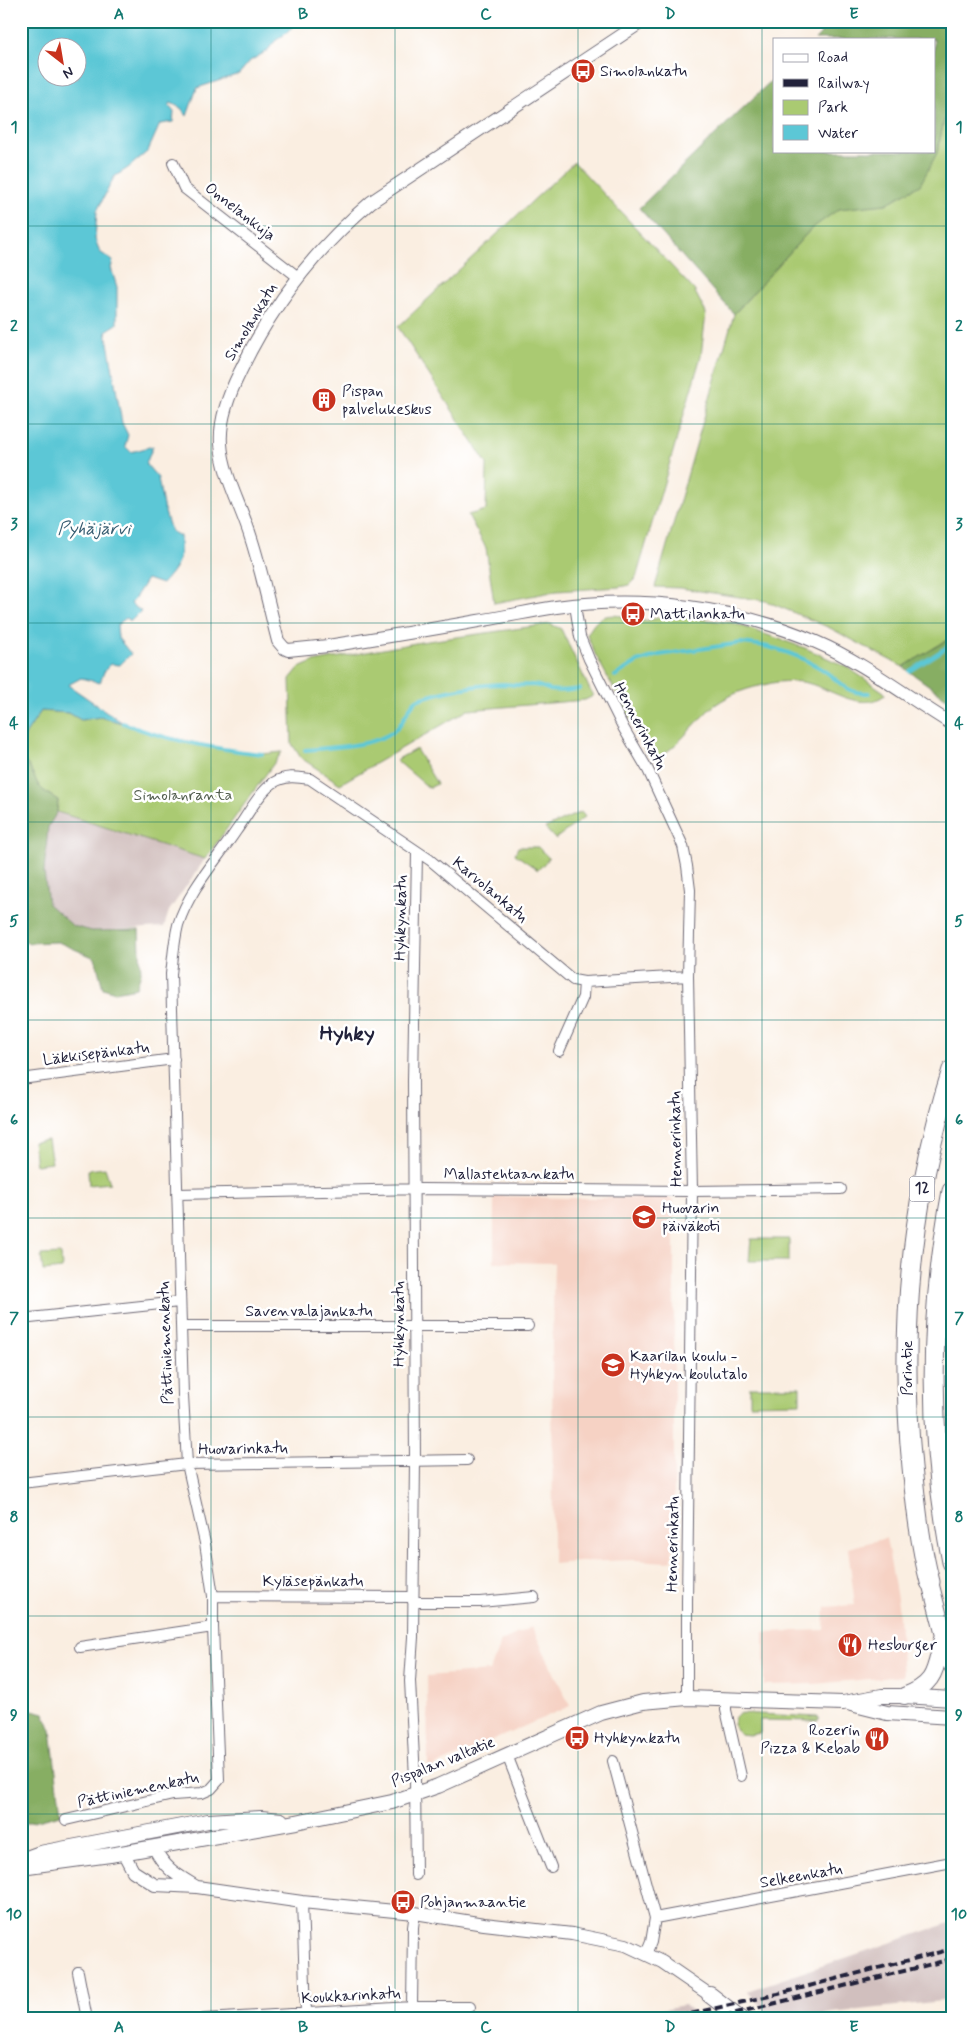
<svg xmlns="http://www.w3.org/2000/svg" width="973" height="2040" font-family="Mynerve,sans-serif">
<rect width="100%" height="100%" fill="#fff"/>
<filter id="ink" filterUnits="userSpaceOnUse"><feTurbulence type="fractalNoise" baseFrequency=".02" numOctaves="2"/><feDisplacementMap in="SourceGraphic" scale="10" xChannelSelector="R" yChannelSelector="G"/><feConvolveMatrix kernelMatrix="1 2 1 2 8 2 1 2 1" color-interpolation-filters="sRGB"/></filter>
<filter id="wash" filterUnits="userSpaceOnUse"><feTurbulence type="fractalNoise" baseFrequency=".0096" numOctaves="4" result="noise"/><feDisplacementMap in="SourceGraphic" scale="20" xChannelSelector="R" yChannelSelector="G"/><feGaussianBlur stdDeviation="1.12" result="paint"/><feColorMatrix in="noise" values="0 0 0 0 0 0 0 0 0 0 0 0 0 0 0 0 0 1.4 0 .05"/><feComposite in="paint" operator="in"/></filter>
<g filter="url(#wash)">
<rect width="100%" height="100%" fill="#faeee1"/>
<path fill="#f6d2c4" d="M494 1196 565 1198H668L674 1200V1489L672 1560 667 1562 635 1560 578 1562 553 1564 552 1340 554 1263 494 1262Z
M886 1538 898 1604 903 1676 814 1684 764 1685V1632L824 1630 825 1607 855 1605 848 1548Z
M532 1627 570 1706 428 1769 427 1676 490 1671 501 1641Z"/>
<path fill="#d1bfbe" d="M57 812 205 859 169 911 164 927 92 931 73 926 48 904 44 872 48 826Z
M952 1922V2000L832 2013 804 2019H772L747 1991Z
M684 2005 703 2019H611Z"/>
<path fill="#aaca72" stroke="#667656" d="M944 121 952 129V637L903 667 830 628 766 601 680 588 655 587 734 314 811 229 839 208 886 204 937 153Z
M574 162 694 290 706 313 701 356 636 578 629 585 619 587 557 591 494 603 486 548 468 515 486 510 487 464 398 327Z
M667 615 733 623 805 648 847 667 884 692 885 695C859 714 829 686 802 682 791 681 778 681 768 684 748 688 732 693 715 705 697 718 673 756 652 758L647 754 624 707 595 654 587 635C596 619 602 613 622 616 625 617 628 620 632 621 644 623 656 618 667 615Z
M550 624 561 629 593 696 585 700 468 710 340 784 301 758 292 744 290 679 299 668 313 662 421 642Z
M41 711 69 713 81 720 100 717 123 723 142 731 228 750 262 754 282 752 205 859 57 812 58 800C51 796 44 792 39 786 32 776 32 767 22 759L25 735Z
M416 749 437 784 429 788 396 760Z
M581 812 585 817 555 839 545 828Z
M518 847H538L549 858 538 870 515 854Z
M48 1140 52 1163 36 1165 33 1142Z
M105 1168 110 1183 89 1185 88 1170Z
M751 1239H789V1261H749Z
M61 1254 62 1269 43 1271 41 1255Z
M750 1387H800V1403L750 1404Z
M28 1667 29 1697 21 1703V1668Z
M739 1713 817 1717 820 1719 817 1721 760 1720V1733L749 1735 740 1734 733 1725 734 1718Z"/>
<path fill="#87ae64" stroke="#546850" d="M935 23 946 24 952 30V106L944 121 937 153 920 185 886 204 839 209 811 229 734 314 639 208 774 78V151H934V39H815L827 27 866 24Z
M952 637V702L903 667Z
M22 759C32 767 33 776 39 786 44 792 51 796 58 800L57 812 48 827 44 872 48 904 73 926 92 931 139 930 141 973 136 988 115 992 103 988 95 958 58 942 28 943 21 939Z
M28 1709 44 1713 51 1730 61 1814 21 1824V1712Z"/>
<path fill="#5cc7d6" stroke="#3f7488" fill-rule="evenodd" d="M21 21H298L288 32 275 41 267 51 250 61 239 74 197 88 187 116 181 108 171 103 168 105 174 112 173 122 160 124 148 151 128 168 114 177 97 211 95 239 100 252 113 261 111 268 117 287V324L106 331 122 423 128 435 125 446 131 452 153 446 146 464 158 478 163 506 171 531 180 536C181 561 179 565 162 584L147 579 131 604 141 611 131 621 126 618 117 625 118 638 131 654 120 665 110 664 104 672 100 683 81 678 68 685 123 723 100 717 81 720 69 713 41 711 25 735 21 760ZM48 48H78V78H48Z"/>
<g fill="none" stroke-linecap="round" stroke-linejoin="round">
<path stroke="#5cc7d6" stroke-width="4" d="M910 671 952 644
M615 676 637 662 659 655 741 643C770 645 797 654 822 669 841 681 844 694 869 693
M123 723C166 741 216 749 262 754
M305 750C331 747 373 747 394 731 405 723 409 702 419 699 443 691 480 684 505 684 514 685 523 686 532 685 539 685 544 688 550 690 560 692 571 690 580 689"/>
</g>
</g>
<g filter="url(#ink)">
<g fill="none" stroke-linecap="round" stroke-linejoin="round">
<defs>
<path id="minor" d="M173 163 184 188 298 277
M575 605 580 637 589 659 624 729 648 770 683 846 687 866 690 890 688 976 692 1191 687 1602V1698
M559 1051 583 997 584 982
M21 1079 174 1059
M177 1194 421 1189 692 1191 841 1189
M21 1319 179 1302
M181 1326H528
M21 1483 187 1464 467 1460
M213 1596 413 1597
M413 1602H480L534 1597
M80 1647 213 1627
M726 1699V1710L741 1776
M507 1755 551 1867
M613 1761 655 1918 952 1862
M66 1820 173 1795 202 1793 211 1789 219 1780 213 1627V1596L205 1543 187 1464 183 1395 171 974C173 958 174 941 178 925 189 890 216 861 236 831 247 816 258 794 273 783 285 775 297 777 310 779L430 860 573 980 584 982 688 976
M416 1875 415 1778 410 1681 413 1637 415 1462 413 1081 417 852
M302 1902 306 2013
M646 1954 651 1942 655 1918
M78 1972 87 2019
M412 2007 413 1927 415 1913
M204 2019 412 2007H470"/>
<path id="tertiary" d="M643 21 371 202C316 249 271 306 240 372 229 394 219 419 221 444 223 475 242 508 251 538 262 572 269 607 278 641L284 648 288 650 328 646C378 638 428 630 478 621 504 617 530 611 556 607 643 595 736 607 816 642 865 663 907 697 952 724
M154 1847C164 1868 175 1874 195 1886
M123 1852 133 1871 155 1885 197 1887 302 1902 415 1913 484 1924 572 1934 626 1945 662 1962 710 1995"/>
<path id="secondary" d="M851 1704 887 1713 952 1717
M21 1860 40 1853 208 1821 261 1818 281 1820
M21 1867 110 1855 296 1822 392 1802 438 1786 601 1713 643 1702 687 1698 843 1703 882 1696H904L952 1699"/>
<path id="trunk" d="M930 1582 952 1666
M904 1696C938 1683 934 1669 943 1638
M710 1995 741 2019"/>
<path id="motorway" d="M952 1191C929 1313 928 1440 952 1562
M930 1582C920 1544 916 1506 912 1467 899 1333 911 1198 952 1070"/>
</defs>
<use href="#minor" stroke="#6e6975" stroke-width="12"/>
<use href="#tertiary" stroke="#6e6975" stroke-width="14"/>
<use href="#secondary" stroke="#6e6975" stroke-width="16"/>
<use href="#trunk" stroke="#6e6975" stroke-width="18"/>
<use href="#motorway" stroke="#6e6975" stroke-width="21"/>
<use href="#minor" stroke="#fff" stroke-width="10"/>
<use href="#tertiary" stroke="#fff" stroke-width="12"/>
<use href="#secondary" stroke="#fff" stroke-width="14"/>
<use href="#trunk" stroke="#fff" stroke-width="16"/>
<use href="#motorway" stroke="#fff" stroke-width="19"/>
<path stroke="#22223b" stroke-width="4" stroke-dasharray="8 4" stroke-linecap="butt" d="M668 2019 778 1994 952 1949
M712 2019 952 1959"/>
</g>
</g>
<path fill="none" stroke="#0f766e" stroke-width="1" stroke-opacity="0.55" d="M211 21V2019M395 21V2019M578 21V2019M762 21V2019M21 226H952M21 424H952M21 623H952M21 822H952M21 1020H952M21 1218H952M21 1417H952M21 1616H952M21 1814H952"/>
<defs>
<symbol id="bus-disc" viewBox="-11 -11 22 22"><circle r="9.5" fill="#c8321e" stroke="#fff"/><path d="M-5-6H5V4H4V6H2V4H-2V6H-4V4H-5ZM-3.5-4V0h7V-4ZM-3.5 1.2v1.5H-2V1.2ZM2 1.2v1.5H3.5V1.2Z" fill="#fff"/></symbol>
<symbol id="building-disc" viewBox="-11 -11 22 22"><circle r="9.5" fill="#c8321e" stroke="#fff"/><path d="M-4-6H4V6H1V3H-1V6H-4ZM-2.5-4.3h1.7v1.8h-1.7ZM.8-4.3h1.7v1.8H.8ZM-2.5-1h1.7V.8h-1.7ZM.8-1h1.7V.8H.8Z" fill="#fff"/></symbol>
<symbol id="school-disc" viewBox="-11 -11 22 22"><circle r="9.5" fill="#c8321e" stroke="#fff"/><path d="M0-5L7-2L0 1L-7-2ZM-4 1L0 2.5L4 1V4Q0 6-4 4Z" fill="#fff"/></symbol>
<symbol id="restaurant-disc" viewBox="-11 -11 22 22"><circle r="9.5" fill="#c8321e" stroke="#fff"/><path d="M-5-6h1v4h1v-4h1v4h1v-4h1v5L-1.5 .5V6h-2V.5L-5-1ZM5-6V6H3V1.5H1.5Q1.5-4 5-6Z" fill="#fff"/></symbol>
</defs>
<g fill-rule="evenodd">
<use href="#bus-disc" x="569" y="57" width="28" height="28"/>
<use href="#building-disc" x="310" y="386" width="28" height="28"/>
<use href="#bus-disc" x="619" y="600" width="28" height="28"/>
<use href="#school-disc" x="630" y="1203" width="28" height="28"/>
<use href="#school-disc" x="599" y="1351" width="28" height="28"/>
<use href="#restaurant-disc" x="836" y="1631" width="28" height="28"/>
<use href="#bus-disc" x="563" y="1724" width="28" height="28"/>
<use href="#restaurant-disc" x="863" y="1725" width="28" height="28"/>
<use href="#bus-disc" x="389" y="1888" width="28" height="28"/>
</g>
<g text-anchor="middle" dominant-baseline="central" stroke-width="5" stroke-linejoin="round" paint-order="stroke">
<rect fill="#fff" stroke="#646476" stroke-width="1" x="909.5" y="1176.5" width="25" height="25" rx="4"/>
<g font-size="15" font-weight="bold" fill="#22223b">
<text x="922" y="1189">12</text>
</g>
<g font-size="16" fill="#22223b" stroke="#fff" text-anchor="start">
<text x="600" y="71">Simolankatu</text>
<text x="342" y="391">Pispan<tspan x="342" dy="18">palvelukeskus</tspan></text>
<text x="650" y="614">Mattilankatu</text>
<text x="662" y="1208">Huovarin<tspan x="662" dy="18">päiväkoti</tspan></text>
<text x="630" y="1356">Kaarilan koulu -<tspan x="630" dy="18">Hyhkyn koulutalo</tspan></text>
<text x="868" y="1645">Hesburger</text>
<text x="860" y="1730" text-anchor="end">Rozerin<tspan x="860" dy="18">Pizza &amp; Kebab</tspan></text>
<text x="594" y="1738">Hyhkynkatu</text>
<text x="420" y="1902">Pohjanmaantie</text>
</g>
<g font-size="16" fill="#22223b" stroke="#fff">
<text transform="translate(240 212) rotate(38)">Onnelankuja</text>
<text transform="translate(251 322) rotate(-59)">Simolankatu</text>
<text transform="translate(640 726) rotate(62)">Hennerinkatu</text>
<text transform="translate(490 890) rotate(40)">Karvolankatu</text>
<text transform="translate(401 918) rotate(-89)">Hyhkynkatu</text>
<text transform="translate(96 1054) rotate(-7)">Läkkisepänkatu</text>
<text transform="translate(676 1139) rotate(-91)">Hennerinkatu</text>
<text x="509" y="1174">Mallastehtaankatu</text>
<text x="309" y="1311">Savenvalajankatu</text>
<text transform="translate(399 1324) rotate(-90)">Hyhkynkatu</text>
<text transform="translate(166 1343) rotate(-92)">Pättiniemenkatu</text>
<text transform="translate(907 1368) rotate(-90)">Porintie</text>
<text transform="translate(243 1449) rotate(-1)">Huovarinkatu</text>
<text transform="translate(673 1544) rotate(-89)">Hennerinkatu</text>
<text x="313" y="1581">Kyläsepänkatu</text>
<text transform="translate(443 1762) rotate(-22)">Pispalan valtatie</text>
<text transform="translate(138 1790) rotate(-12)">Pättiniemenkatu</text>
<text transform="translate(801 1876) rotate(-10)">Selkeenkatu</text>
<text transform="translate(351 1996) rotate(-3)">Koukkarinkatu</text>
</g>
<g font-size="16" fill="#525d4e" stroke="#fff">
<text x="183" y="795">Simolanranta</text>
</g>
<g font-size="18" font-style="italic" fill="#365c71" stroke="#fff">
<text x="94" y="529">Pyhäjärvi</text>
</g>
<g font-size="21" font-weight="bold" fill="#22223b" stroke="#fff">
<text x="347" y="1034">Hyhky</text>
</g>
</g>
<rect width="973" height="2040" fill="none" stroke="#fff" stroke-width="55"/>
<rect x="773" y="38" width="162" height="115" fill="#ffffff" stroke="#a7a7b1"/>
<rect x="783" y="54" width="25" height="8" fill="#ffffff" stroke="#a7a7b1"/>
<text x="818" y="62" font-size="15" fill="#22223b">Road</text>
<rect x="783" y="79" width="25" height="8" fill="#22223b" stroke="#a7a7b1"/>
<text x="818" y="88" font-size="15" fill="#22223b">Railway</text>
<rect x="783" y="100" width="25" height="15" fill="#aaca72" stroke="#a7a7b1"/>
<text x="818" y="112" font-size="15" fill="#22223b">Park</text>
<rect x="783" y="125" width="25" height="15" fill="#5cc7d6" stroke="#a7a7b1"/>
<text x="818" y="138" font-size="15" fill="#22223b">Water</text>
<g transform="translate(62 62) rotate(149)"><circle r="24" fill="#ffffff" stroke="#a7a7b1"/>
<path d="M0-4L9 19L0 12L-9 19Z" fill="#c8321e"/>
<text y="-8" font-size="14" font-weight="bold" text-anchor="middle" fill="#22223b">N</text>
</g>
<rect x="28" y="28" width="918" height="1984" fill="none" stroke="#0f766e" stroke-width="2"/>
<g font-size="16" text-anchor="middle" font-weight="bold" fill="#0f766e">
<text x="119" y="19">A</text>
<text x="303" y="19">B</text>
<text x="486" y="19">C</text>
<text x="670" y="19">D</text>
<text x="854" y="19">E</text>
<text x="14" y="132">1</text>
<text x="959" y="132">1</text>
<text x="14" y="331">2</text>
<text x="959" y="331">2</text>
<text x="14" y="529">3</text>
<text x="959" y="529">3</text>
<text x="14" y="728">4</text>
<text x="959" y="728">4</text>
<text x="14" y="926">5</text>
<text x="959" y="926">5</text>
<text x="14" y="1125">6</text>
<text x="959" y="1125">6</text>
<text x="14" y="1323">7</text>
<text x="959" y="1323">7</text>
<text x="14" y="1522">8</text>
<text x="959" y="1522">8</text>
<text x="14" y="1720">9</text>
<text x="959" y="1720">9</text>
<text x="14" y="1919">10</text>
<text x="959" y="1919">10</text>
<text x="119" y="2032">A</text>
<text x="303" y="2032">B</text>
<text x="486" y="2032">C</text>
<text x="670" y="2032">D</text>
<text x="854" y="2032">E</text>
</g>
</svg>
